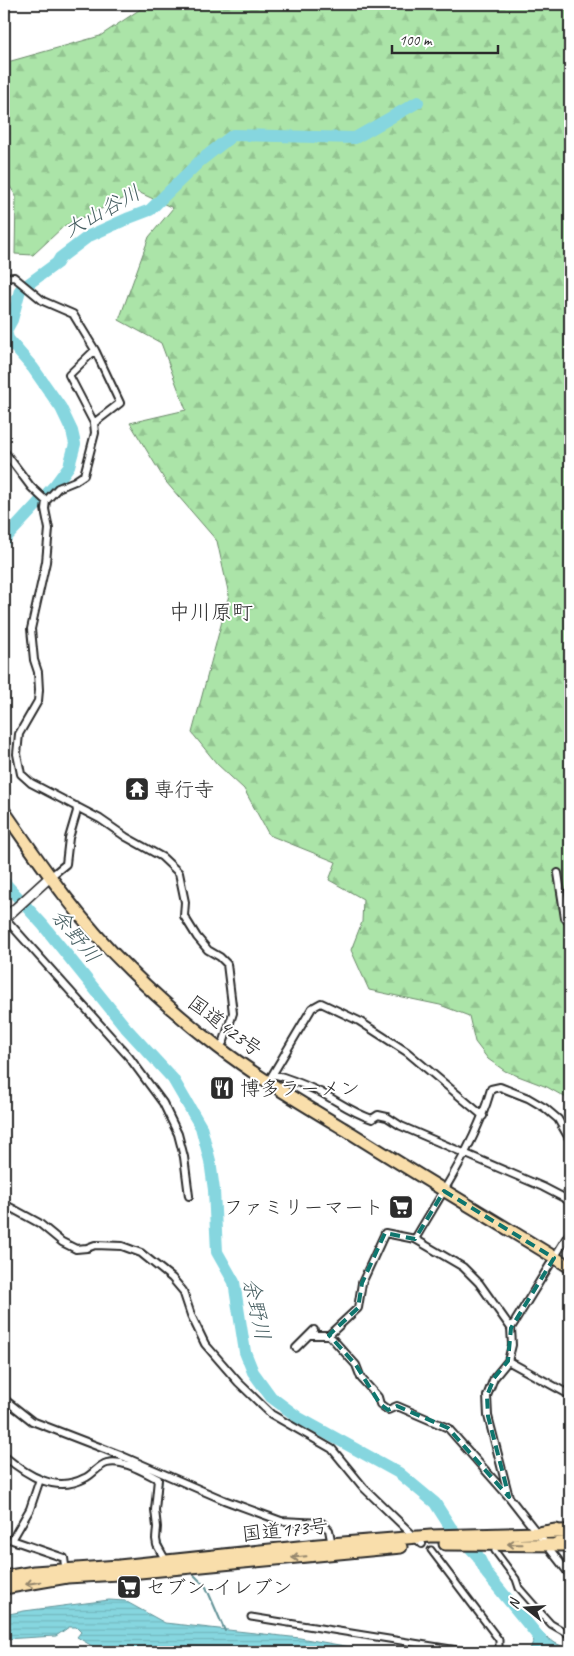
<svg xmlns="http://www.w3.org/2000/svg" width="574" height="1656" font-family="Caveat,'Klee One',sans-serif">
<defs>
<pattern id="forest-firs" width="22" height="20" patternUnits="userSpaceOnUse" patternTransform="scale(1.25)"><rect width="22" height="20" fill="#abe4a8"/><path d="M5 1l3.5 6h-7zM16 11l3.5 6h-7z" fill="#93c491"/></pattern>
<pattern id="water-rules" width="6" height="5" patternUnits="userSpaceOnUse" patternTransform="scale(1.25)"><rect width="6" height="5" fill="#86d6df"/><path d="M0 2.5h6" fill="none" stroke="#74b8c0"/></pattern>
</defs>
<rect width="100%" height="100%" fill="#fff"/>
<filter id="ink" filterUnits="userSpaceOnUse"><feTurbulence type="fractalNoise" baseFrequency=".02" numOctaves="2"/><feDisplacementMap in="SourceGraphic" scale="10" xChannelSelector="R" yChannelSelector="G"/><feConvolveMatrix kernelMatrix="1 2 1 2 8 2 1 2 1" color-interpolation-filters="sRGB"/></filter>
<g filter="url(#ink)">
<path fill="url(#forest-firs)" stroke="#6b886a" d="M148 4H570V1100L547 1087 505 1071 488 1059 475 1042 469 1016 440 1005 369 990 351 950 362 922 363 899 329 880 336 862 269 835 244 789 217 764 192 733 229 595 217 541 166 482 130 423 186 410 161 343 119 320 149 237 173 208 138 192 64 226 33 255 15 254 16 196 4 177V63L100 36Z"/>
<path fill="url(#water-rules)" stroke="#629297" d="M109 1600 125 1601 165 1623 300 1638 378 1652H102L77 1637 81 1632 76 1627H69L56 1636 4 1639V1615L24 1611Z
M543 1634 555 1643 570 1650V1652H529L534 1639Z"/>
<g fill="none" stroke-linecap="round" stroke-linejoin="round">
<path stroke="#629297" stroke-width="2" d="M100 1463C108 1456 117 1459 126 1461
M26 1469 47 1478
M159 1503 162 1480 161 1476
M160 1522V1541L164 1550
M194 1575 206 1587 225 1631"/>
<path stroke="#86d6df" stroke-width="12" d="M4 540 55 485 69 466 75 444 72 431 61 408 33 368 8 339 6 331 12 320 20 290 57 263 60 258 89 236 129 218 150 210 200 161 233 135 355 138 418 102
M4 882 43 925 126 1028 173 1079 201 1127 210 1161 214 1190 217 1252 234 1282 245 1352 253 1372 271 1397 299 1418 399 1473 435 1503 451 1528 478 1556 487 1574 551 1652"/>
<defs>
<path id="pedestrian" d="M431 1550 499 1640V1649L495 1652
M495 1551 516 1579 519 1588 541 1613 551 1624 570 1635
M251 1617 470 1652"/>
<path id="minor" d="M4 278 14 277 43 301 73 314 95 350 120 403 94 423 95 433 84 475 75 481 58 488 46 501 45 509 49 529 46 562 31 629 34 660 38 672 39 690 38 701 19 734 17 754 21 774 31 783 100 819 126 837 162 857 179 873 185 902 184 916 197 937 208 950 220 957 227 964 233 1013 224 1041 219 1048
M94 423 69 375 95 350
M4 451 31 487 46 501
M558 873 565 918 570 923
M50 877 66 864 69 838 77 811 76 806
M4 917 129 1057 163 1103 178 1134 184 1157 189 1196
M273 1074C289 1078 305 1085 320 1092 337 1101 353 1113 372 1119L378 1115 387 1117 401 1126 543 1187 570 1201
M271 1077 312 1008 321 1003 359 1021 407 1052 483 1116
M4 1204 39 1223 62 1242 76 1249 87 1248 95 1245 122 1246 141 1253 172 1278 183 1291 191 1315 205 1344 238 1382 271 1414 332 1449 364 1488 422 1544
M415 1239C443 1191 476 1143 491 1089L500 1087 528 1098 545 1108 558 1119 570 1140
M511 1328 570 1232
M310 1335H329L358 1308 362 1283 385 1233 415 1239 463 1267 479 1283 511 1328 512 1345 508 1361 494 1378 487 1396 488 1416 509 1497 570 1575
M329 1335 356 1365 361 1378 378 1397 380 1404 388 1410 397 1406 448 1428 508 1496
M296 1348 314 1330
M508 1361 570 1395
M4 1399 32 1421 120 1455 224 1500 281 1521 322 1523 329 1530 332 1545
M4 1456C27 1475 55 1494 85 1478 92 1475 99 1465 107 1463 123 1459 144 1472 158 1479L155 1510 157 1527 156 1539 157 1545 166 1561
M40 1479 30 1509 12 1540 64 1558 66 1573"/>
<path id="tertiary" d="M4 919 50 877"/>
<path id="trunk" d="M4 811C42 866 81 923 130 970 158 998 187 1023 218 1047 260 1079 306 1106 351 1133 424 1179 497 1222 570 1267
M445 1544 566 1545
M4 1577 34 1572 119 1566 318 1545 431 1536 539 1533 556 1530
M4 1588 67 1577 119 1574 401 1547"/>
<path id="motorway" d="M547 1532 570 1531
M557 1544 570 1543"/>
</defs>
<use href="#pedestrian" stroke="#2b2b2b" stroke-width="9"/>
<use href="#minor" stroke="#2b2b2b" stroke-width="10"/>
<use href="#tertiary" stroke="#2b2b2b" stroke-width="12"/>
<use href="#trunk" stroke="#2b2b2b" stroke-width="15"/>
<use href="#motorway" stroke="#2b2b2b" stroke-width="16"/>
<use href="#pedestrian" stroke="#fff" stroke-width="5"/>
<use href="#minor" stroke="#fff" stroke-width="6"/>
<use href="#tertiary" stroke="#fff" stroke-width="9"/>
<use href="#trunk" stroke="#f9deab" stroke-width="11"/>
<use href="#motorway" stroke="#f9deab" stroke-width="12"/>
</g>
<defs><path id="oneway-shaft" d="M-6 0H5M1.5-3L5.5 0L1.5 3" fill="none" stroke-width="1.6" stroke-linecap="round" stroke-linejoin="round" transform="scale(1.25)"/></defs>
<g stroke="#92846b">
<use href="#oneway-shaft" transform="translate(515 1544) rotate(-179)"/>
<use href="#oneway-shaft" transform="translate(299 1557) rotate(175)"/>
<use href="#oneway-shaft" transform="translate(33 1583) rotate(170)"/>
</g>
</g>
<path fill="none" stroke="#0f766e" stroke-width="4" stroke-dasharray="10 6" stroke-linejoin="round" d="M444 1191 554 1258 511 1328 508 1361 494 1378 487 1396 488 1416 509 1497 448 1428 397 1406 388 1410 380 1404 356 1365 329 1335 358 1308 362 1283 385 1233 415 1239Z"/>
<defs>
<symbol id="temple-square" viewBox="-11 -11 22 22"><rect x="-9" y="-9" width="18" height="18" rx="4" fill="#2b2b2b" stroke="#fff"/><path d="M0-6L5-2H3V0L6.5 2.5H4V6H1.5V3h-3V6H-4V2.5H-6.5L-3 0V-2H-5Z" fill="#fff"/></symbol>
<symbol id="restaurant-square" viewBox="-11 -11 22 22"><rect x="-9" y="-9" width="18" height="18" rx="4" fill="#2b2b2b" stroke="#fff"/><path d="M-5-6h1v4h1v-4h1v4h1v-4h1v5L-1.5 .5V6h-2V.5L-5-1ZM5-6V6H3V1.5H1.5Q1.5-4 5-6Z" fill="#fff"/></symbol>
<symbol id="supermarket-square" viewBox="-11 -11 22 22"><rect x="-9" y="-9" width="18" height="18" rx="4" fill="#2b2b2b" stroke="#fff"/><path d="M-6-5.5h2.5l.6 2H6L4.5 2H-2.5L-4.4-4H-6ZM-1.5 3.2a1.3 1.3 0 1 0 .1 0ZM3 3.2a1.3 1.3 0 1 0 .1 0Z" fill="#fff"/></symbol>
</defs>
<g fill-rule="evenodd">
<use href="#temple-square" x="123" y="775" width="28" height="28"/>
<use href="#restaurant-square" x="208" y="1074" width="28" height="28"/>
<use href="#supermarket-square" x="387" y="1193" width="28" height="28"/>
<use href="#supermarket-square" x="115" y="1573" width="28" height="28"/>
</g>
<g text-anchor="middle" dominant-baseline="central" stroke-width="4" stroke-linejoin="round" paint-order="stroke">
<g font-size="20" fill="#2b2b2b" stroke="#fff" text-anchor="start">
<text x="154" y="789">専行寺</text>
<text x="240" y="1088">博多ラーメン</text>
<text x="384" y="1207" text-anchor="end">ファミリーマート</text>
<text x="146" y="1587">セブン-イレブン</text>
</g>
<g font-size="20" fill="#2b2b2b" stroke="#fff">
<text transform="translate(225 1026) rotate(37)">国道423号</text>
<text transform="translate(285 1530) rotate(-6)">国道173号</text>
</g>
<g font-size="21" font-style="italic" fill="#465e61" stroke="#fff">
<text transform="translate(102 211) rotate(-29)">大山谷川</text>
<text transform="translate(76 936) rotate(51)">余野川</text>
<text transform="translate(257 1309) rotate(78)">余野川</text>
</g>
<g font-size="21" fill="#2b2b2b" stroke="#fff">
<text x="211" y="612">中川原町</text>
</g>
</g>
<rect width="574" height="1656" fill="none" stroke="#fff" stroke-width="20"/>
<rect x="10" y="10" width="554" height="1636" fill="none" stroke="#2b2b2b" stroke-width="2" filter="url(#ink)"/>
<g transform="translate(526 1608) rotate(287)" stroke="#ffffff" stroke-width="4" paint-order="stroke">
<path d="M0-4L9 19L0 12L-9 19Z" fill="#2b2b2b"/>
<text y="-8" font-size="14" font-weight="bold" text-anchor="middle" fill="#2b2b2b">N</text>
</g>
<path d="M392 45v8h106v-8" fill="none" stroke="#2b2b2b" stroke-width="2.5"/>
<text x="399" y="45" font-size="15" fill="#2b2b2b" stroke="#ffffff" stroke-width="4" paint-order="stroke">100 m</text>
</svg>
